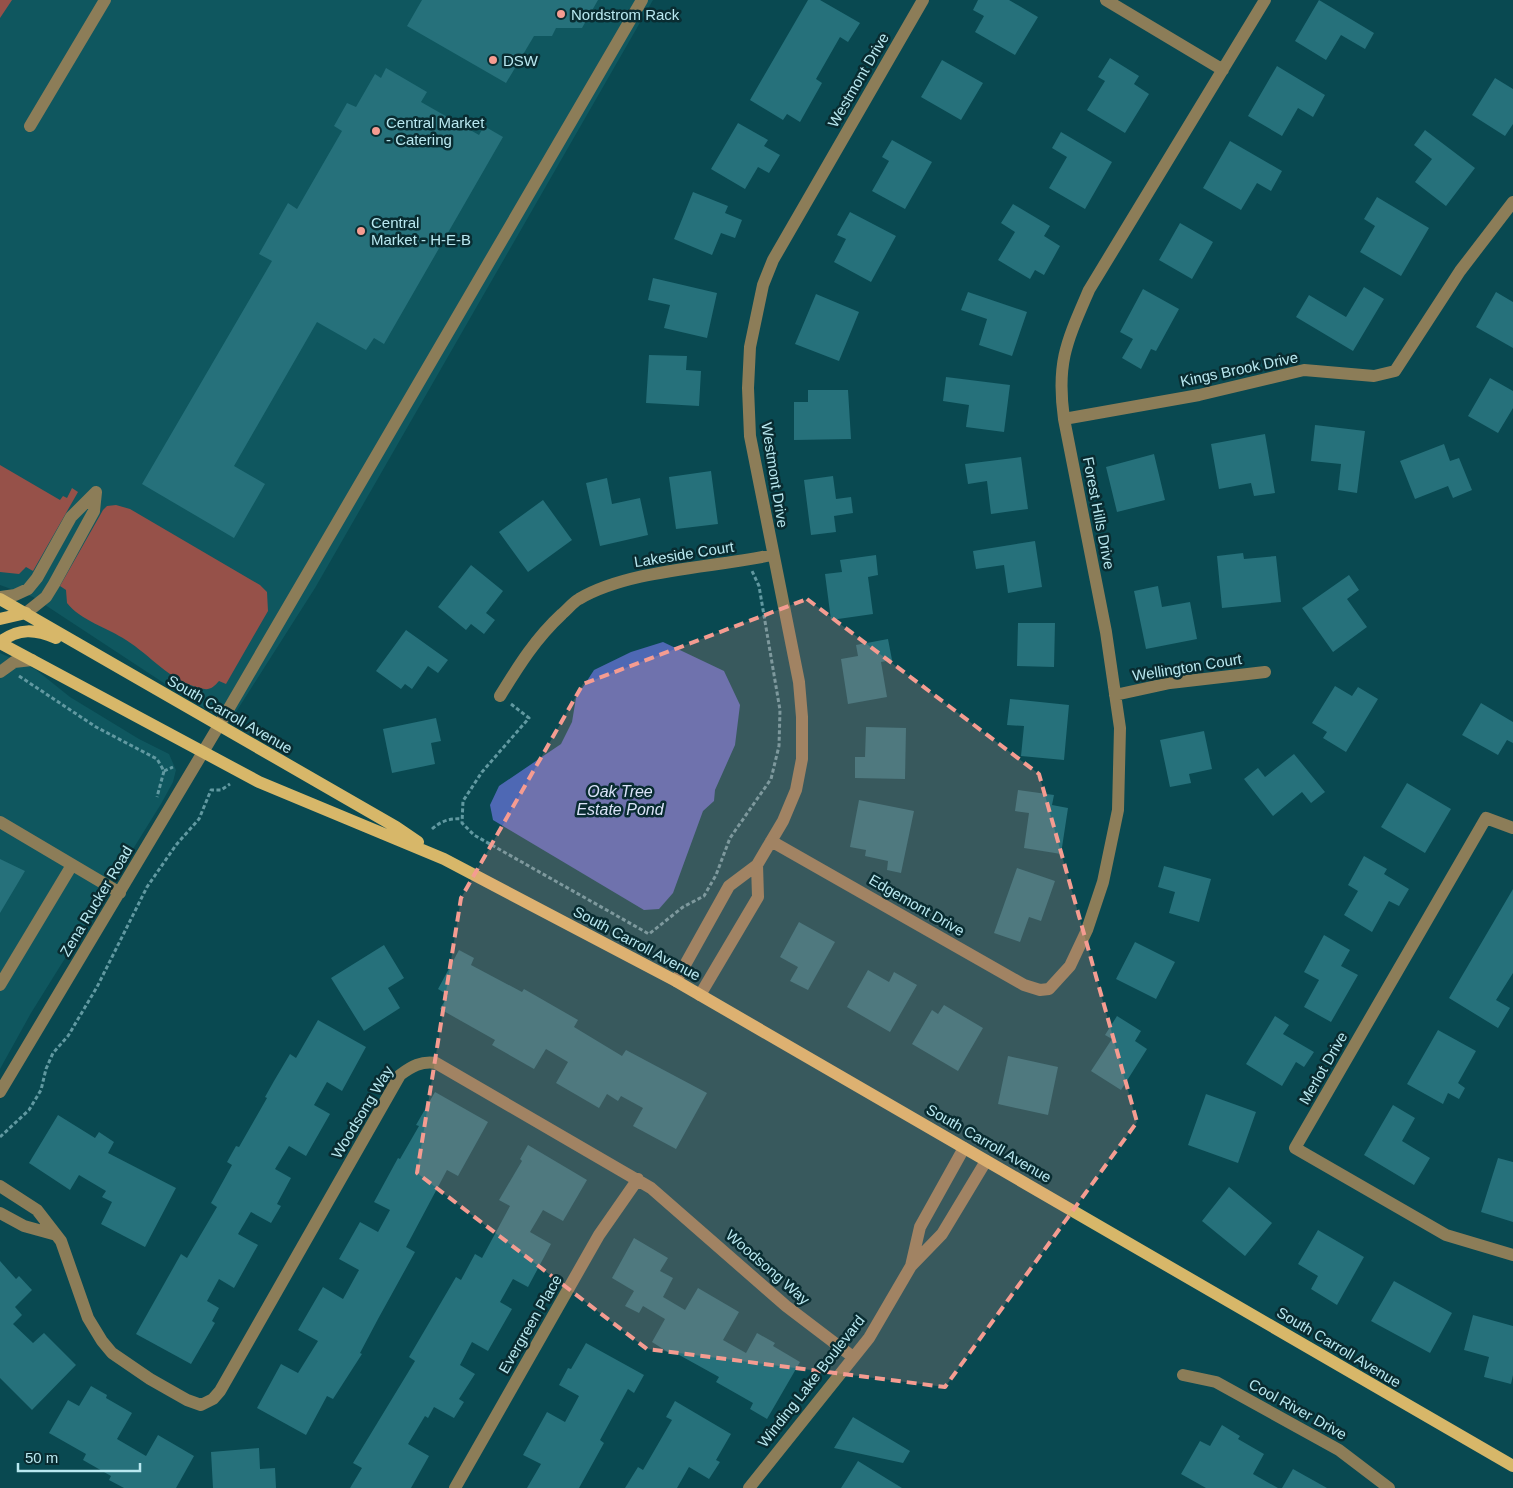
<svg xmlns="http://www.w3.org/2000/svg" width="1513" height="1488" font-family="Arial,sans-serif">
<rect width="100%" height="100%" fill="#094951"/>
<path fill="#0f575f" d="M0 0H653L315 588 229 723 179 693 33 597 0 585Z
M0 653 35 669 70 697 139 739 169 754 176 770 173 782 161 804 31 1013 0 1069Z"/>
<path fill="#965149" d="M0 0H12L0 18Z
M0 465 60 500 63 496 67 498 72 488 78 492 33 571 26 567 19 574 0 572Z
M116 505 130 509 260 585 267 592 268 611 226 684 219 681C213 688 209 691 200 688 170 681 150 655 126 640 108 628 80 620 67 603L66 590 60 586 103 510 107 506Z"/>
<path fill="#4e68b4" d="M663 642 724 671 740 705 735 745 715 790 714 801 703 811 673 893 659 909 644 910 493 820 490 805 499 786 561 744 572 722 576 698 594 670 631 652Z"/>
<path fill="#26717b" d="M422 0H598L582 28H556L552 36H534L506 83 407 26Z
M808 0H820L860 23 848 42 840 37 816 79 822 83 800 122 787 114 783 120 750 100Z
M978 0H1009L1038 17 1015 55 975 32 984 16 973 10Z
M1319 0 1374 33 1365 49 1341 35 1326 60 1295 41Z
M1110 58 1139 76 1134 84 1149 94 1125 133 1087 110 1105 81 1098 77Z
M942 60 983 83 961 120 921 97Z
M1277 66 1325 95 1313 117 1298 108 1282 136 1248 116Z
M386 68 427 92 421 102 479 135 484 126 503 137 384 344 374 338 366 350 317 322 234 466 265 484 234 538 142 484 272 261 259 254 288 203 297 209 342 131 334 126 347 103 356 107 375 74 381 78Z
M1495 78 1513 89V124L1505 136 1472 115Z
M738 123 768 140 764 146 780 155 769 173 758 167 745 189 711 169Z
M1425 130 1475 168 1446 206 1415 182 1432 159 1414 145Z
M1061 132 1112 162 1085 209 1049 188 1067 157 1052 148Z
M892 140 932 162 905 209 872 191 889 161 882 157Z
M1230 141 1282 171 1271 191 1257 183 1241 210 1203 188Z
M693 192 728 206 725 213 742 220 735 238 721 233 712 255 674 239Z
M1377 197 1429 228 1401 276 1360 252 1375 226 1364 219Z
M1013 204 1050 226 1044 236 1060 246 1044 275 1035 270 1030 279 998 260 1015 232 1001 223Z
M850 212 896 236 871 282 834 262 846 239 837 235Z
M1180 223 1213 242 1192 279 1159 260Z
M653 278 717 293 707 338 664 328 670 305 648 300Z
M1364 287 1384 299 1353 351 1296 317 1309 295 1346 317Z
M1143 289 1179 309 1156 351 1151 349 1141 369 1122 358 1133 339 1120 332Z
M968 292 1027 312 1012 356 979 345 987 319 961 310Z
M1496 292 1513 302V348L1476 327Z
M816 294 859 312 839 361 795 344Z
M649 355 687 356 686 370 701 371 699 406 646 403Z
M946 377 1010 385 1004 432 966 427 969 405 943 401Z
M1490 378 1513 391V408L1498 433 1468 416Z
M808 390H848L851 439 794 440V402H808Z
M1315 425 1365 431 1357 493 1338 490 1341 464 1311 461Z
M1265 434 1275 493 1254 496 1251 483 1219 489 1211 444Z
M1444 444 1450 461 1459 458 1472 490 1453 498 1448 486 1415 499 1400 461Z
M1154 454 1165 500 1117 512 1106 467Z
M1021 457 1028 509 991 514 987 481 968 484 965 464Z
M711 471 718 524 676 529 669 477Z
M833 476 836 499 851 497 853 513 834 516 836 532 811 535 804 480Z
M607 478 612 504 640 498 648 535 600 546 586 483Z
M543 500 572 540 528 572 499 532Z
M1035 541 1042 587 1008 593 1004 565 976 569 973 551Z
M1243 553 1244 559 1276 556 1281 602 1222 608 1217 556Z
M876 555 878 575 868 577 873 614 831 620 825 574 842 572 840 560Z
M471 565 503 591 486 613 495 620 484 634 471 624 466 630 438 607Z
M1349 575 1359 590 1347 599 1367 627 1333 652 1302 608Z
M1158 586 1162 607 1190 602 1197 639 1146 649 1134 591Z
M1018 623H1055L1054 667 1017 666Z
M406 630 448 660 438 673 428 666 412 689 405 684 401 689 376 671Z
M888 639 892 660 881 662 887 697 848 704 841 659 858 656 856 645Z
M1335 686 1352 696 1358 687 1378 699 1346 752 1323 738 1327 732 1312 723Z
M1010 699 1069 705 1064 760 1021 756 1024 726 1007 725Z
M1481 703 1513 722V743L1507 740 1498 755 1462 735Z
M436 718 441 741 431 743 435 764 392 773 383 729Z
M866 727 906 728 905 779 855 778V757H865Z
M1204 731 1212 769 1189 774 1191 783 1170 787 1160 740Z
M1294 754 1325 792 1311 803 1302 792 1273 816 1244 779 1258 768 1265 777Z
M1407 783 1451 809 1425 853 1381 827Z
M1018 790 1054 795 1052 805 1068 808 1061 854 1024 848 1029 813 1015 811Z
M859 800 914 811 901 873 887 870 888 861 865 856 866 850 850 847Z
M1364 856 1387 869 1384 874 1409 889 1399 906 1389 901 1372 932 1344 915 1358 891 1348 885Z
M0 859 25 871 0 913Z
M1164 866 1211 879 1199 922 1169 913 1175 892 1158 887Z
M1017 868 1055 881 1041 921 1029 917 1020 942 994 933Z
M1513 889V973L1496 1000 1510 1008 1498 1028 1449 998Z
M799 922 835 942 808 990 790 981 798 967 780 957Z
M1324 935 1350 950 1341 966 1358 975 1331 1022 1304 1007 1319 980 1304 972Z
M1135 942 1175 962 1156 999 1116 979Z
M384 945 404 978 388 988 400 1008 364 1031 331 978Z
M459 950 474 958 471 965 522 992 524 989 578 1020 574 1027 622 1056 626 1050 707 1093 676 1149 633 1126 643 1108 621 1096 618 1101 607 1094 599 1108 556 1083 568 1062 546 1049 534 1069 492 1045 495 1040 440 1009 448 995 438 989Z
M868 970 889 982 894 972 917 985 890 1032 847 1007Z
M944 1005 983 1028 958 1071 912 1044 932 1010 938 1014Z
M1117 1016 1141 1031 1135 1041 1147 1049 1121 1090 1091 1071 1112 1039 1105 1035Z
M1275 1016 1289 1025 1283 1034 1314 1052 1304 1067 1296 1062 1282 1086 1246 1064Z
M318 1020 366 1047 342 1091 327 1082 314 1105 330 1114 306 1156 289 1146 275 1169 291 1178 277 1204 281 1206 271 1223 251 1212 238 1234 258 1245 234 1288 219 1279 207 1301 219 1308 212 1321 215 1323 191 1364 136 1334 181 1254 187 1258 217 1207 211 1203 232 1165 227 1162 236 1146 239 1147 267 1098 265 1097 274 1081 290 1054 296 1058Z
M1438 1030 1476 1051 1458 1083 1465 1088 1459 1099 1448 1093 1443 1104 1407 1084Z
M1008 1056 1058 1067 1048 1115 998 1104Z
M435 1092 488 1122 458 1176 447 1170 406 1247 415 1252 378 1319 360 1353 362 1354 333 1399 327 1396 306 1435 257 1408 281 1364 298 1373 318 1341 298 1330 323 1287 343 1299 359 1270 339 1259 360 1222 378 1232 390 1210 374 1202 398 1158 400 1159 419 1126 416 1125Z
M1206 1094 1256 1112 1238 1163 1188 1145Z
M1393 1105 1415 1118 1402 1141 1430 1158 1414 1185 1364 1155Z
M58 1115 95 1138 99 1132 114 1142 108 1153 176 1188 145 1247 101 1224 112 1202 102 1197 106 1191 79 1175 70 1190 29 1163Z
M528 1145 587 1180 563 1221 543 1210 530 1232 551 1244 528 1287 513 1279 500 1302 512 1309 488 1351 472 1342 460 1365 475 1374 459 1399 464 1402 454 1418 434 1407 428 1418 425 1416 408 1444 429 1456 411 1488H350L362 1468 353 1463 415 1361 409 1357 456 1277 461 1280 475 1254 482 1258 510 1206 499 1200 522 1161 520 1159Z
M1498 1158 1513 1162V1222L1481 1212Z
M1229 1187 1272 1223 1245 1256 1202 1221Z
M1318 1230 1364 1257 1337 1305 1311 1289 1318 1276 1298 1264Z
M634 1238 668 1258 660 1271 673 1278 663 1297 685 1310 698 1288 739 1312 723 1340 746 1353 757 1333 775 1343 773 1346 800 1362 767 1419 750 1409 753 1403 716 1382 719 1377 672 1351 671 1354 652 1342 665 1319 643 1306 639 1313 625 1306 634 1291 612 1278Z
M0 1261 16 1279 19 1276 32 1290 15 1307 22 1315 13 1324 33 1343 44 1333 76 1365 32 1410 0 1378Z
M1394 1281 1452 1313 1430 1353 1371 1321Z
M1473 1315 1513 1326V1375L1511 1384 1484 1377 1489 1357 1464 1350Z
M586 1343 644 1375 634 1393 628 1389 600 1440 604 1443 579 1488H527L541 1464 523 1455 547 1412 565 1422 579 1396 559 1385 568 1368 571 1369Z
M91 1386 107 1395 106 1398 132 1413 117 1439 146 1456 158 1435 194 1456 176 1488H124L109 1480 111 1476 83 1460 86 1454 49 1433 68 1400 79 1406Z
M675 1401 731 1434 716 1460 720 1462 709 1479 689 1467 677 1488H625L638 1467 643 1470 672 1420 666 1417Z
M853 1417 910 1451 903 1463 834 1448Z
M1222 1425 1240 1436 1238 1439 1264 1454 1253 1474 1278 1488H1206L1181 1474 1200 1441 1210 1446Z
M259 1448 260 1469 275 1468 276 1488H213L211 1452Z
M858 1461 902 1488H841Z
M1293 1469 1327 1488H1282Z"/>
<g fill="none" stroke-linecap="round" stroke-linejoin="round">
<path stroke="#6199a1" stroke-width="3" stroke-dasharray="4 2.5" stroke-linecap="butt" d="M19 676 96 727 157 759 164 771 157 797
M511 704 529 718 482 772 463 801 462 823 474 835 649 934 683 907 704 896 716 875 730 838 771 779 779 746 780 710 759 586 752 571
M164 771 173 767
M432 829C441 821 450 818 462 819
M0 1137 29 1110 41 1090 46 1069 53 1053 68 1036 97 987 147 887 176 845 199 819 211 790H221L230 784"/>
<path stroke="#8c7d58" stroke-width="12" d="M1106 0 1223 70
M30 126 105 0
M1064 419 1199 395 1304 370 1374 376 1395 371 1460 271 1513 202
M0 597 15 595 28 589 37 578 71 517 96 492
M26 613 46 597 54 584 94 511 96 492
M0 672 14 662 32 660
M1115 695 1170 683 1265 672
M500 696C519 665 536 638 562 614 568 609 573 602 579 599 630 569 713 568 772 555
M0 822 120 893
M1513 828 1486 818 1295 1148 1446 1235 1513 1255
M771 841 1024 985 1040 990 1049 989 1070 966 1087 930 1103 882 1118 810 1120 728 1106 632 1064 419C1056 362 1067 341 1089 290L1265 0
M676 981 729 886 757 865 783 821 796 790 802 759V717L799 682 750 436 748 388 750 347 763 285 773 260 923 0
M0 985 72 865
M700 995 758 897 757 865
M0 1092 218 727 642 0
M0 1186 37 1210 61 1241 88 1318 102 1341 112 1353 150 1379 187 1400 201 1405 213 1399 220 1391 400 1075C412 1066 421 1061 436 1063L651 1188 786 1306 853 1357
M0 1213 24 1226 53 1234
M911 1266 920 1227 964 1148
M1183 1375 1216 1382 1339 1450 1389 1488
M455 1488 599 1235 638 1179
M749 1488 869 1338 911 1266 942 1234 986 1161"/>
<path stroke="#d7b769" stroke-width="12" d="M0 599 396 827 418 842
M0 619 26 613
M0 642C19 628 35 629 56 638
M0 643 259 782 444 859 676 981 1513 1466"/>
</g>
<path fill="#f59c91" fill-opacity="0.2" stroke="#f59c91" stroke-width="4" stroke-dasharray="10 6" stroke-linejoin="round" d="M807 599 1039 774 1137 1122 945 1387 647 1349 417 1173 461 898 583 684Z"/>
<g fill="#f59c91" stroke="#092c31" stroke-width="2">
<circle cx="561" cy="14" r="5"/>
<circle cx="493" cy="60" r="5"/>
<circle cx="376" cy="131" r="5"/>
<circle cx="361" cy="231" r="5"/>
</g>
<g text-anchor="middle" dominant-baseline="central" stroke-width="5" stroke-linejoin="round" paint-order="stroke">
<g font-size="15" fill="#b9e8f0" stroke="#092c31" text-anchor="start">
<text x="571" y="14">Nordstrom Rack</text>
<text x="503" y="60">DSW</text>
<text x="386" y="122">Central Market<tspan x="386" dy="17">- Catering</tspan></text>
<text x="371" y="222">Central<tspan x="371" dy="17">Market - H-E-B</tspan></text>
</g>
<g font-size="15" fill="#b9e8f0" stroke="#092c31">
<text transform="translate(858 80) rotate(-60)">Westmont Drive</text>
<text transform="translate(1239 369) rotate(-12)">Kings Brook Drive</text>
<text transform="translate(775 475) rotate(81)">Westmont Drive</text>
<text transform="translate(1099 513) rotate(79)">Forest Hills Drive</text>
<text transform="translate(684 554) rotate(-9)">Lakeside Court</text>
<text transform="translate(1187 667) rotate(-9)">Wellington Court</text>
<text transform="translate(230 714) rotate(30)">South Carroll Avenue</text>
<text transform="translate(96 901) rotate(-59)">Zena Rucker Road</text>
<text transform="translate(917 905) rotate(30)">Edgemont Drive</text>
<text transform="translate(637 943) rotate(28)">South Carroll Avenue</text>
<text transform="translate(1323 1068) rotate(-60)">Merlot Drive</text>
<text transform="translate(362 1112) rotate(-59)">Woodsong Way</text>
<text transform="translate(989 1143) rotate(30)">South Carroll Avenue</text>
<text transform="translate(768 1267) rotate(41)">Woodsong Way</text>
<text transform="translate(530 1324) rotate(-60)">Evergreen Place</text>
<text transform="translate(1339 1347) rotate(31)">South Carroll Avenue</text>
<text transform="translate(811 1381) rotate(-52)">Winding Lake Boulevard</text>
<text transform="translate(1298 1409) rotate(29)">Cool River Drive</text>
</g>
<g font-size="16" font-style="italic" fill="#dae3f8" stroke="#092c31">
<text x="620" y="791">Oak Tree<tspan x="620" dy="18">Estate Pond</tspan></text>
</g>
</g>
<path d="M18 1463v8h122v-8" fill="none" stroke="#b9e8f0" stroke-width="2.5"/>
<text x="25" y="1463" font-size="15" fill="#b9e8f0" stroke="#092c31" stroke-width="4" paint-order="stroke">50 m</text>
</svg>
